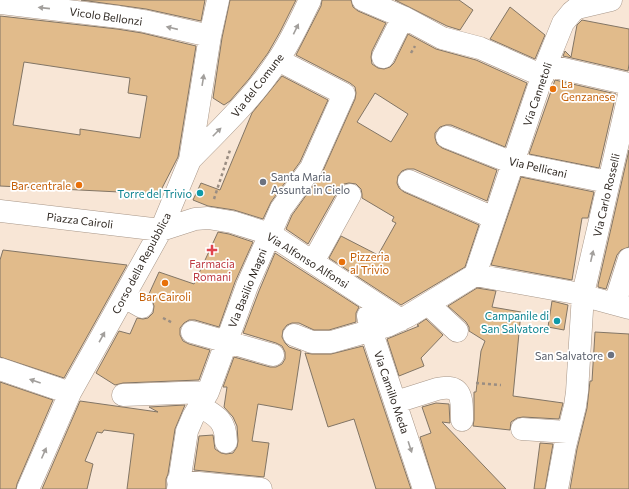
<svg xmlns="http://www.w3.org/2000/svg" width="629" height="489" font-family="Commissioner,sans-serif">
<rect width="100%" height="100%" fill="#f8e6d6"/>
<path fill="#e1bb8b" stroke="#827565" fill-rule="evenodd" d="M81 0H205L201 21 146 9Z
M230 0H296L280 32 268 53 249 79 230 101 224 105 213 98 222 38Z
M322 0H351L353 7 358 11 386 23 372 51 371 57 372 64 378 68 384 69 390 67 394 63 408 34 436 49 476 60 527 83 505 147 451 125H446L440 127 435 133V138L437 144 442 148 497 170 487 201 414 169H407L402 171 398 176 397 183 399 188 404 192 479 225 465 267 401 305 329 258 341 236 378 255 396 223 392 221 394 217 362 198V194L361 189 356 184 349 183 344 184 339 189 308 244 286 229 292 215 322 173 355 99 356 93 355 87 350 83 296 55 321 6ZM375 93 408 114 391 142 357 122Z
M395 0H459L473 10 460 30 447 26Z
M510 7 545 35 535 59 490 39Z
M0 16 117 29 142 33 196 46 178 157 159 194 0 186ZM24 62 130 78 128 93 147 96 140 138 80 129V135L13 125Z
M582 20 629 29V64L628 71 563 56 565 51 571 57 577 25Z
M282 76 328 100 300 162 271 202 263 219 234 210 208 206 193 200 201 183 220 190 252 113Z
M555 80 616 94 599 168 529 154Z
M629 150V247L621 250 617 255 606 289 598 287V285Z
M521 177 594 192 588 218H582L572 280 491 265Z
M218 232 229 234 253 242 235 282 219 327 195 320H189L184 323 180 328V335L183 341 189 344 210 350 199 380 123 383 115 385 96 373 119 331 130 334 137 318 143 319 148 318 153 313 154 306 152 300 148 296 159 272 194 284Z
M3 250 127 265 64 378 0 357V260Z
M275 253 359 307 356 313V322L329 330H314L299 323H292L287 325 283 330 282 337 285 343 289 347 301 351 292 410 258 404 252 441 269 443 264 477 194 470 199 436 213 435 215 449 221 453 226 454 233 453 237 447 238 441 237 426 233 417 224 407 227 387H223L234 357 270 367H276L282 364 285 359V352L282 346 276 343 243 333 259 291Z
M477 288 496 291 492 307 521 312 513 396 563 403 559 419 523 417 517 418 511 422 510 430 473 426 474 420V392H476L481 351 485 341 469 331V327L466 322 448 306Z
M552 301 568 305 564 330 548 327Z
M426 319 443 335 421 358 424 366 399 376 387 339 419 326 417 325Z
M595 332 629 334V489H570L577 449 587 408 590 381H592Z
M363 346 411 489H376L354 419 328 427 305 353 312 354H331Z
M0 382 53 400 17 484 16 489H0Z
M80 401 158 412 149 407 185 405 175 429 168 474 166 479V489H127L134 434 104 430 102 433 97 432 85 461 93 464 87 489H42Z
M436 403 449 404 450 423 442 422 506 489H436L420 437 431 433 422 407Z
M540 443 553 444 545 489H534Z"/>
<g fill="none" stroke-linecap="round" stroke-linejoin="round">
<defs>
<path id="minor" d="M363 0 403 17 442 38 480 48 543 76
M0 3 119 17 144 21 210 36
M383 57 403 17
M546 65 629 84
M447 137 513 163 608 182
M190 160C221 128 254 97 278 60 291 41 300 20 310 0
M409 181 494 218
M0 211 161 230 195 219 208 218 232 222 270 234 401 320
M313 262 350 195
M475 275 570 292 629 308
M124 297 142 307
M615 303 629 259
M428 304 457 331
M368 316 371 330 424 489
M192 332 273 355
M294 335 312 342H331L387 326 408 316 475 275 546 65 563 23 572 12 577 8 611 0
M0 369 70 393
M123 395 208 392 247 286 281 209 311 168 344 94 278 60
M396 402 437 389C463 383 462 399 462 420
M200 406C217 416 226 421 226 442
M522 429 567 432
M178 481 261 489
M28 489 70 393 161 230 190 160 210 36 218 0
M178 489 187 431 193 417 208 392
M557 489 565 446 575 406 577 392 583 294 629 95"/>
</defs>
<use href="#minor" stroke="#a89789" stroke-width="23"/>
<path stroke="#9a8d82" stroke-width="2.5" stroke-dasharray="3 3" stroke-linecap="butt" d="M411 53 415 46
M214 199 230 150
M163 318 173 323
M476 383 501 385"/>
<use href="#minor" stroke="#fff" stroke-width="22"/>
</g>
<defs><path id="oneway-solid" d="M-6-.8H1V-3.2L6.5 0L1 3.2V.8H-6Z"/></defs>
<g fill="#a29f9c">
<use href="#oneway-solid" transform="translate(44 8) rotate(-174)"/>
<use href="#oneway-solid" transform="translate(172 28) rotate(-167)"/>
<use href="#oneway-solid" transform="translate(296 29) rotate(-64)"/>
<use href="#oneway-solid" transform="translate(203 80) rotate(-81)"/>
<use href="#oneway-solid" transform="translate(217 132) rotate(-45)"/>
<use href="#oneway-solid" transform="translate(592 256) rotate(-77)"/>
<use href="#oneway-solid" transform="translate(102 337) rotate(-61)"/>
<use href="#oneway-solid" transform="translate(35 381) rotate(-161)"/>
<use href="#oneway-solid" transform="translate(410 447) rotate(72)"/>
<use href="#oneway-solid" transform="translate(44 453) rotate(-66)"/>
</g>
<g fill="#e8710a" stroke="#fff" stroke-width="1.5">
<circle cx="553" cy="89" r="4"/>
<circle cx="79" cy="185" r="4"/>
<circle cx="342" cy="262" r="4"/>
<circle cx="165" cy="283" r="4"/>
</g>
<g fill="#6b7280" stroke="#fff" stroke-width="1.5">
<circle cx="263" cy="182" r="4"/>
<circle cx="611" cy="355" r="4"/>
</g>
<g fill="#0f9aa8" stroke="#fff" stroke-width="1.5">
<circle cx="200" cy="193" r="4"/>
<circle cx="557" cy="321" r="4"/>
</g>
<path fill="#e0444e" stroke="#fff" stroke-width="1.5" d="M210 244h4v4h4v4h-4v4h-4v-4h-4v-4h4z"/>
<g text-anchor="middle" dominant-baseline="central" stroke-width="3.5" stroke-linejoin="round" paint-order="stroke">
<g font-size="11" fill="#302923" stroke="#fff">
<text transform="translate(106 16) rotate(8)">Vicolo Bellonzi</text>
<text transform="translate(257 85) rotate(-52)">Via del Comune</text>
<text transform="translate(537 94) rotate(-71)">Via Cannetoli</text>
<text transform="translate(538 167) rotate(13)">Via Pellicani</text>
<text transform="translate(606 195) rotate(-77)">Via Carlo Rosselli</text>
<text transform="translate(80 220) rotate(7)">Piazza Cairoli</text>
<text transform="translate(308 260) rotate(32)">Via Alfonso Alfonsi</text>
<text transform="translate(141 263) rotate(-62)">Corso della Repubblica</text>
<text transform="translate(247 288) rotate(-68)">Via Basilio Magni</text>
<text transform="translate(392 392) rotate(71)">Via Camillo Meda</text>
</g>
<g font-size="11" fill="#c56008" stroke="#fff" text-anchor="start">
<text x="561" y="83">La<tspan x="561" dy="13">Genzanese</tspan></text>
<text x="71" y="185" text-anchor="end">Bar centrale</text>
<text x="350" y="256">Pizzeria<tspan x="350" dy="13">al Trivio</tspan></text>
<text x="165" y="296" text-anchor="middle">Bar Cairoli</text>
</g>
<g font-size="11" fill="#5b616d" stroke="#fff" text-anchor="start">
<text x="271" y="176">Santa Maria<tspan x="271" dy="13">Assunta in Cielo</tspan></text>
<text x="603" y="355" text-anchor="end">San Salvatore</text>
</g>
<g font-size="11" fill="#0d838f" stroke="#fff" text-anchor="end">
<text x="192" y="193">Torre del Trivio</text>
<text x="549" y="315">Campanile di<tspan x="549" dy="13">San Salvatore</tspan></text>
</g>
<g font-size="11" fill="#be3a42" stroke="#fff">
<text x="212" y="263">Farmacia<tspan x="212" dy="13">Romani</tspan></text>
</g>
</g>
</svg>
